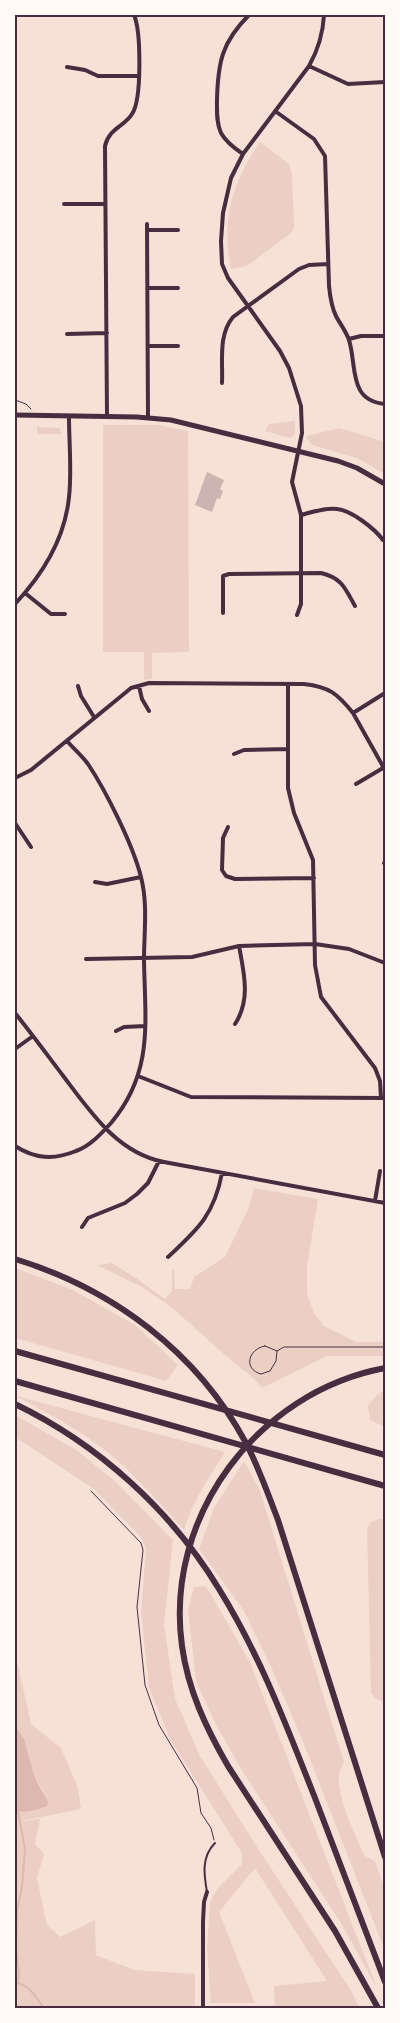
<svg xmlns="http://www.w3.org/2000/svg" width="400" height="2023" font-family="Karla,sans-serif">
<rect width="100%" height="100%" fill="#f7e1d7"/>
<path fill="#ebcfc5" d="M260 142 289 164 292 175 294 226 292 232 247 266 231 269C221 220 232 182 260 142Z
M295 421V434L290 438 265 431 269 424Z
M103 425H158L188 431 189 652 152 653V679L144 680V652H103Z
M37 427 59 428 62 434H37Z
M339 428 385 442V474L357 458 315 446C311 444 307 442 307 436Z
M254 1188 318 1199 307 1266V1294L314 1313 324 1326 356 1342H385V1356H327L262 1388 251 1376 233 1362 170 1306 140 1286 97 1265 112 1263 136 1278 165 1299 172 1291V1270L174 1269 175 1289H190L194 1277 225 1257 249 1207Z
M15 1268 73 1290 135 1325 178 1365 166 1381 15 1338Z
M385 1390V1427L370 1420 368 1406 377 1395Z
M16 1396 225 1452C209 1477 193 1501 184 1530 163 1507 142 1483 118 1461 88 1434 51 1415 16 1396Z
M15 1415 75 1449 115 1481 173 1540 164 1624 175 1699 200 1756 257 1847 352 1992 359 2008H275L274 1986 327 1981 255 1868 219 1912 255 2003H211L207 1949 210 1902 218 1888 242 1864V1853L171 1741 149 1688 141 1613 146 1548 141 1537 94 1489 15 1437Z
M244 1461 260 1491 344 1762C343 1765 340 1769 339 1773 336 1795 355 1835 365 1856L375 1861 385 1889V1951L304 1744 271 1667 244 1611 199 1549 214 1508Z
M379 1519H385V1703L375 1698 371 1692 367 1528 371 1522Z
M206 1586 250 1662 377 1988 339 1920 241 1769 214 1721 196 1681 188 1610 194 1587Z
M15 1651 31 1724 61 1748 78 1788 81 1809 16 1822 40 1819 35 1844 44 1854 37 1878 47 1925 60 1937 95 1920 96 1955 134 1970 195 1974V2008H15V1809L44 1792 35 1778 24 1739 15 1725Z"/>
<path fill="#dcb8b0" d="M15 1725 24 1739 35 1778 48 1802 47 1806C38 1809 24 1815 15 1809Z"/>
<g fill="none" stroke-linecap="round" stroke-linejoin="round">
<path stroke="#dcb8b0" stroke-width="2" d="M18 1982 19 1973 16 1947 17 1911 22 1887 25 1849 18 1811
M15 1983C30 1984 35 1997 44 2008"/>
</g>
<path fill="#ccb4b1" d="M207 472 224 480 220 489 223 491 220 499 217 498 212 512 195 505Z"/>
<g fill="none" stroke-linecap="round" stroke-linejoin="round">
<path stroke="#4a2c40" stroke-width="1" d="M15 400 26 404 31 409
M265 1346 277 1351 276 1361 270 1371 261 1374C243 1369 248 1349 265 1346Z
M277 1351 284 1347H385
M91 1491 141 1543 143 1550 137 1607 145 1685 159 1725 197 1788 201 1813 211 1828 214 1840"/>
<path stroke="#4a2c40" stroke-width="2" d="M207 1892C204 1875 201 1857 215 1843"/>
<path stroke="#4a2c40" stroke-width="4" d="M309 66 348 84 385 82
M67 67 85 70 98 76H138
M275 111 314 139 325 156 329 286C330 296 331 306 336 316 340 324 346 331 349 340 357 365 348 401 385 404
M243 154C234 148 226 142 221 133 216 122 217 110 217 99 218 62 222 42 249 15
M64 204H105
M147 224 148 418
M147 230H178
M148 288H178
M67 334 107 333
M349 339 361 336H385
M148 346H178
M222 383C223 361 218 335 233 317L299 269 309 265 328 264
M107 417 105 146C109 128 124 127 132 114 142 100 141 31 134 15
M301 515C312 512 326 507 337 509 351 510 375 529 383 540
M25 593 51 614H65
M15 604C43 574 65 538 69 497 72 471 69 443 69 417
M223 613V576L229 574 321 573C342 578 345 588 355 606
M297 615 301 604V515L292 482 302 433 301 406 289 368 280 351 228 278 222 264 221 241 223 213 231 178 243 154 309 66C318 50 323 34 324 15
M288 684V788L294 813 313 860 315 965 321 997 375 1068 380 1081 381 1098
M78 686 81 696 94 717
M139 686 142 699 149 711
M353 713 385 770
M234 754 244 750 288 749
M15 778 31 770 125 693 131 688 149 683 304 684C329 687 337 693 353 713L385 693
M356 784 383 768
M15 823 31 847
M228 827 223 838 222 870 226 876 235 879 314 878
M384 863H385
M95 882 107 884 141 877
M86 959 192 957 239 946 315 944 349 949 385 963
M15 1013C32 1034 48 1056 64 1077 91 1113 118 1153 164 1162L385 1203
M235 1024C251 1000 244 973 239 946
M116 1031 124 1027 145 1026
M15 1049 33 1036
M138 1076 191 1097 385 1098
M15 1146C35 1159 54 1160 76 1151 90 1146 101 1134 111 1123 154 1072 145 1022 144 960 144 933 148 904 141 877 133 845 106 791 88 764 82 756 74 749 67 741
M375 1201 380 1171
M82 1227 88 1218 125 1203 137 1194 148 1183 159 1161
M168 1257C198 1229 214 1215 222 1173
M203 2008V1922L204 1902 207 1892"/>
<path stroke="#4a2c40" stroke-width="5" d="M15 415 137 417 171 420 338 461 357 468 385 484"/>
<path stroke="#4a2c40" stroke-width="6" d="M15 1259C113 1289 197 1352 246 1443 259 1468 268 1494 278 1520L385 1857
M15 1351 385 1455
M15 1381 385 1486
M15 1404C98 1444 171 1510 219 1589 260 1655 287 1727 315 1798 338 1859 362 1921 385 1982
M378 2008 335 1931 228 1766C206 1728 188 1690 182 1646 164 1517 257 1392 385 1368"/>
</g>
<rect width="400" height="2023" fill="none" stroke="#fffaf5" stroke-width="32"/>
<rect x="16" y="16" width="368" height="1991" fill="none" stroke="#4a2c40" stroke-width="2"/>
</svg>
